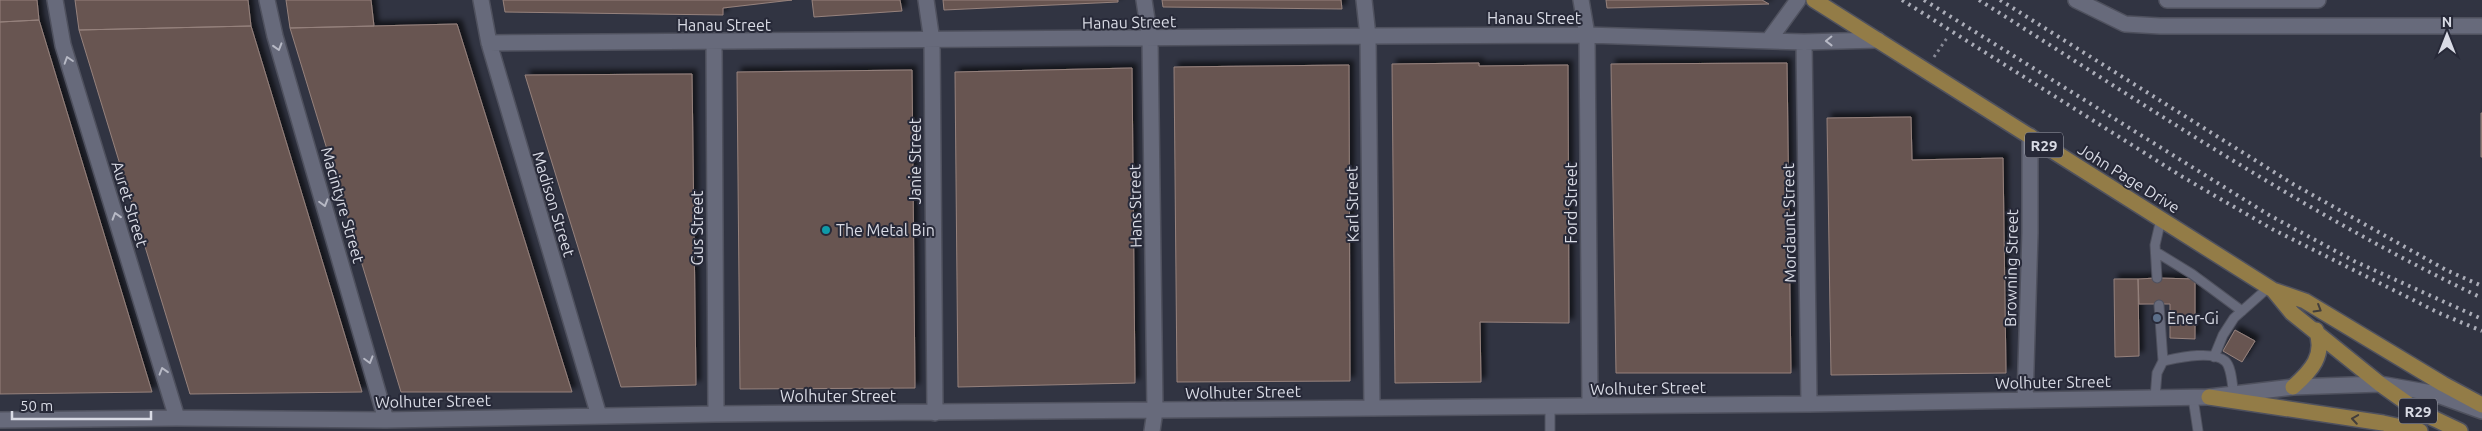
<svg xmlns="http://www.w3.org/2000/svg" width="2482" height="431" font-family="Ubuntu,sans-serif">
<defs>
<filter id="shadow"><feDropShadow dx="4.5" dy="-4.5" stdDeviation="2.5" flood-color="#0009"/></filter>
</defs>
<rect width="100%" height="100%" fill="#313442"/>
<path fill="#685551" stroke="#96827d" filter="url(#shadow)" d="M0 0H37L39 20 0 22Z
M75 0H248L251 26 79 30Z
M286 0H371L374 26 290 28Z
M503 0H792L723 8V15L505 12Z
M812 0H900L902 11 814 17Z
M943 0H1118V2L944 10Z
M1162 0H1341L1342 9 1163 7Z
M1606 0H1762L1769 4 1607 8Z
M39 20 152 392 0 394V22Z
M457 24 572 392H401L290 28Z
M251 26 362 392 190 394 79 30Z
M1479 63V66L1568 65 1569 323 1480 322 1481 382 1395 383 1392 64Z
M1787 63 1791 373H1616L1611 64Z
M1349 65 1350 381 1177 382 1174 67Z
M1132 68 1135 383 958 387 955 72Z
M912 70 915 388 740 389 737 72Z
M692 74 696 385 621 387 525 75Z
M2481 113H2482V157H2481Z
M1911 117 1912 160 2003 158 2006 373 1831 375 1827 118Z
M2157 278 2195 279V339L2170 338V304H2139L2138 279Z
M2114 279H2138L2139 356 2115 357Z
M2235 330 2255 341 2242 362 2223 351Z"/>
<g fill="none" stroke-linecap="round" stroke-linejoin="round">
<defs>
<path id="service" d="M2156 252 2192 274 2242 311
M2157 278 2155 245 2161 219
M2159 305 2163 361
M2214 357 2223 335 2234 318 2269 287
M2155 398 2157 373 2163 361C2178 358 2212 350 2225 361 2232 367 2232 386 2234 395
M2193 398 2198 431
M1550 431V406"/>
<path id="minor" d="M55 0 63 45 177 418
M267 0 275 36 386 420
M481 0 489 43 599 416
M926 0 932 41 935 413
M1144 0 1150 39 1155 411 1152 431
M1364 0 1368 36 1372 408
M1581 0 1587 35 1590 406
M2076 0 2125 24 2160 26H2482
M2167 0H2318
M1769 40 1798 0
M714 42 716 414
M1804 42 1809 404
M489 43 1368 36 1587 35 1804 42 1878 40
M2025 400 2030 233V136
M0 420 177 418 386 420 716 414 1809 404 2209 397 2293 387 2380 384 2432 393 2482 411"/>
<path id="primary" d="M1814 0 2273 290 2305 301 2443 384 2482 405
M2274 291 2292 313 2380 384 2418 411 2460 431
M2293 387C2311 371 2326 355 2316 330
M2209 397 2383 423 2420 431"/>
</defs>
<use href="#service" stroke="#4f515e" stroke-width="11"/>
<use href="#minor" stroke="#4f515e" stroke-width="18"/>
<use href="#primary" stroke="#4f515e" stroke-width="18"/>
<path stroke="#878995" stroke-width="3" stroke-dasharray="2.5 4" stroke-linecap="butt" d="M1934 57 1947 38"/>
<use href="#service" stroke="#676a7b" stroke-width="9"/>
<use href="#minor" stroke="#676a7b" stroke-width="15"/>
<use href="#primary" stroke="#937c47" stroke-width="15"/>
<path stroke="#abadb8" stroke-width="4" stroke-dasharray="2.5 5" stroke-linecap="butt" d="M1902 0 2181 176 2272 229 2439 313 2482 331
M1924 0 2269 215 2354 261 2482 319
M1979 0C2144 104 2306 214 2482 298
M2000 0 2293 184 2446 270 2482 286"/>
</g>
<defs><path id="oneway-chevron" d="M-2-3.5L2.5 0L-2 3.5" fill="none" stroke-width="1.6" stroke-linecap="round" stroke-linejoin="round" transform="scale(1.25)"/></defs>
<g stroke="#b7b9c5">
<use href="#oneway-chevron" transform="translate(1829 41) rotate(179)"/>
<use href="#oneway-chevron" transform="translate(278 47) rotate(73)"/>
<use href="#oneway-chevron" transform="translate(68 60) rotate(-108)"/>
<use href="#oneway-chevron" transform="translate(324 203) rotate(74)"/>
<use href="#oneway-chevron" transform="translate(116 216) rotate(-107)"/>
<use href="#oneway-chevron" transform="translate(369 360) rotate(74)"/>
<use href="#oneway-chevron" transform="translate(163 371) rotate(-107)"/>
</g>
<g stroke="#423e3c">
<use href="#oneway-chevron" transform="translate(2318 309) rotate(31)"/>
<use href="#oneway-chevron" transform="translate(2355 419) rotate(-171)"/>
</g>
<circle fill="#0f9aa8" stroke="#272938" stroke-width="2" cx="826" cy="230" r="5"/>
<circle fill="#5c6f8a" stroke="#272938" stroke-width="2" cx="2157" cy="318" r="5"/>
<g text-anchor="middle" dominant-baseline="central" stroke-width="4" stroke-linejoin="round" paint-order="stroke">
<g fill="#272938" stroke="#a4a6b1" stroke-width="1">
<rect x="2025" y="132.5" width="38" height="25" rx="4"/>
<rect x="2399" y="398.5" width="38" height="25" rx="4"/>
</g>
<g font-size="15" font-weight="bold" fill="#d9dbe5">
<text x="2044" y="145">R29</text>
<text x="2418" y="411">R29</text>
</g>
<g font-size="16" fill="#d9dbe5" stroke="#272938">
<text x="1534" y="18">Hanau Street</text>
<text transform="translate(1129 22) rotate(-1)">Hanau Street</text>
<text x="724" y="25">Hanau Street</text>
<text transform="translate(915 161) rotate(-90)">Janie Street</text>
<text transform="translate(2129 178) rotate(32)">John Page Drive</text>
<text transform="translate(1571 203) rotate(-90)">Ford Street</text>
<text transform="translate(130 204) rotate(73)">Auret Street</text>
<text transform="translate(554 204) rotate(73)">Madison Street</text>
<text transform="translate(1352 204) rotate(-91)">Karl Street</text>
<text transform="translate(343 205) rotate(74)">Macintyre Street</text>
<text transform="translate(1135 206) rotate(-91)">Hans Street</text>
<text transform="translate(1789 223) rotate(-91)">Mordaunt Street</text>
<text transform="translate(697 228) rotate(-90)">Gus Street</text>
<text transform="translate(2011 268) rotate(-89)">Browning Street</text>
<text transform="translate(2053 382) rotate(-1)">Wolhuter Street</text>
<text transform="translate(1648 388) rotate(-1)">Wolhuter Street</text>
<text transform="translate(1243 392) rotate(-1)">Wolhuter Street</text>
<text x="838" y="396">Wolhuter Street</text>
<text transform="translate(433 401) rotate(-1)">Wolhuter Street</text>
</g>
<g font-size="16" fill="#d9dbe5" stroke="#272938" text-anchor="start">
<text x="836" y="230">The Metal Bin</text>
<text x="2167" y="318">Ener-Gi</text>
</g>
</g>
<g transform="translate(2447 35)" stroke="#272938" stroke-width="4" paint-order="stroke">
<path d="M0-4L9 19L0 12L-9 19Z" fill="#d9dbe5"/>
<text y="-8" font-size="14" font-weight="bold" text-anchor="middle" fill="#d9dbe5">N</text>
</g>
<path d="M12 411v8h139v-8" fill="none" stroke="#d9dbe5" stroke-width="2.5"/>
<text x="20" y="411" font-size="15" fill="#d9dbe5" stroke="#272938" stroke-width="4" paint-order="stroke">50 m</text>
</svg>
